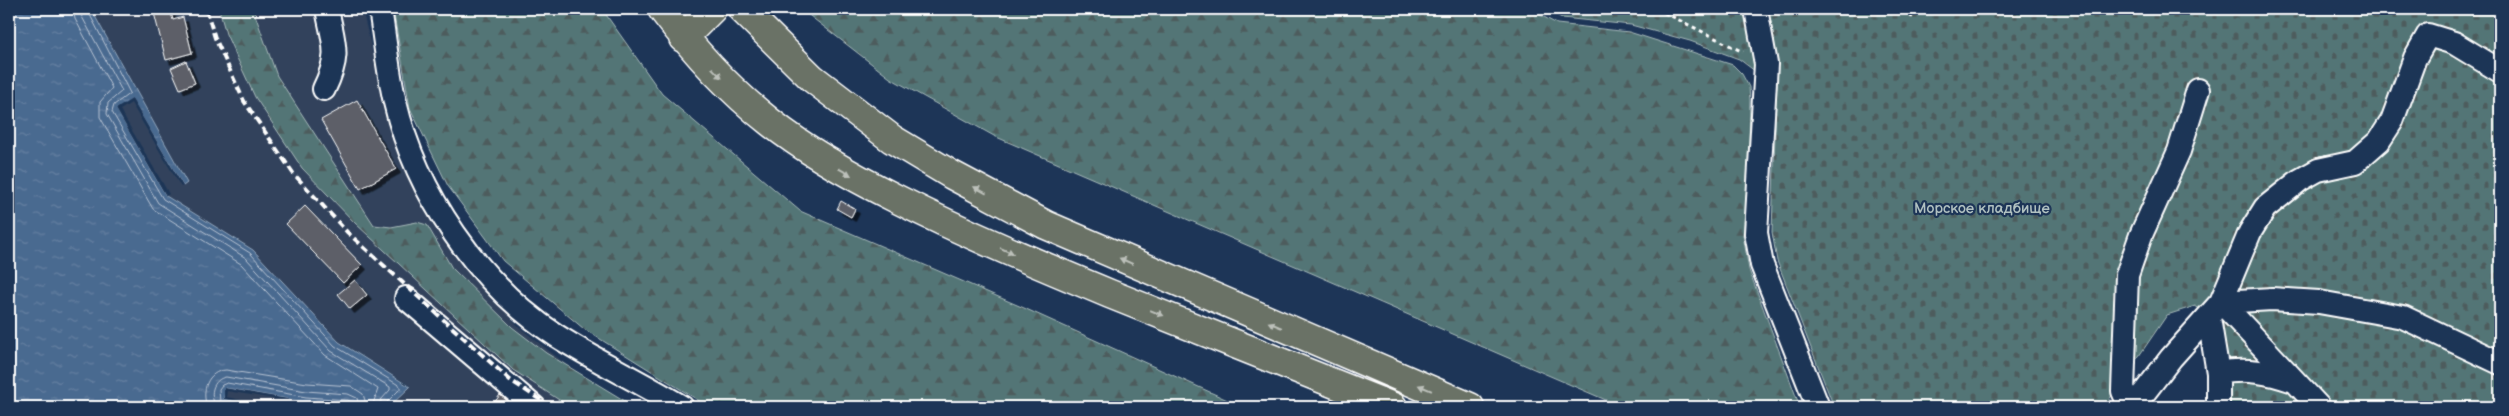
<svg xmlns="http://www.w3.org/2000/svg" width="2509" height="416" font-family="'Balsamiq Sans',sans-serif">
<defs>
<pattern id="forest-firs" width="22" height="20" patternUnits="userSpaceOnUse" patternTransform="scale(1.25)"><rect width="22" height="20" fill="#527576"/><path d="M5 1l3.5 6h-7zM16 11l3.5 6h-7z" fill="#4e5c5d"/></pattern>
<pattern id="cemetery-stones" width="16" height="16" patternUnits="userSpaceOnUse" patternTransform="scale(1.25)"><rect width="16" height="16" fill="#527576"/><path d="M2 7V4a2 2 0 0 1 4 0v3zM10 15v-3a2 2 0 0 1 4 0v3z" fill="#4e5c5d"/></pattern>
<pattern id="water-ripples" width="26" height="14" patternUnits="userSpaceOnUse" patternTransform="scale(1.25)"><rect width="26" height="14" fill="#4a6a90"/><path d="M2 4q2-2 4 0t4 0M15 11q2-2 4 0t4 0" fill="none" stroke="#6580a1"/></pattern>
<filter id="shadow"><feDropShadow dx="4.5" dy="4.5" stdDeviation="0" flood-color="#0009"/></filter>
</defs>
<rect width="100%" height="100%" fill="#1d3557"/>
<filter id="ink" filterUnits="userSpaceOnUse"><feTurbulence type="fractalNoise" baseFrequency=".02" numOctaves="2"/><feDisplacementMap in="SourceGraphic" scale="10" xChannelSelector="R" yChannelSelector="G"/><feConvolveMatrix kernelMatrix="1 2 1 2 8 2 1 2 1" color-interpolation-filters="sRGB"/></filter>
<g filter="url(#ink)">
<path fill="#30425c" d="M91 9H362L397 152 437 230 519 327 620 407H389L410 386 339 342 253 250 166 196 116 109 132 99 169 161 187 183Z
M224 388 305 402 382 407H263L224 399Z"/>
<path fill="url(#forest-firs)" stroke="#a8baba" d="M219 9H253L277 76 374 225 391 227 417 222 427 225 452 268 512 327 546 353 635 407H570L513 370 355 223 302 168 255 97 226 34Z
M393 9H602L662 94 800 211 1024 308 1243 407H709L584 329 503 261 448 186 410 108Z
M801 9H1529L1557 24 1629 32 1733 65 1742 74 1749 87 1750 101 1748 186 1743 235 1749 270 1800 407H1622L994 136 890 78Z"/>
<path fill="url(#cemetery-stones)" stroke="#a8baba" d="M1545 9H2500V407H2228L2223 323 2195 306 2167 315 2104 407H1834L1777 261 1772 232 1776 101 1768 81 1739 59 1690 41 1631 25 1562 18Z"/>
<path fill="url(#water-ripples)" stroke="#92a6bc" d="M9 9H91L187 183 183 186 132 100 117 110 166 196 253 250 339 342 410 387 389 407 305 402 225 388 224 399 263 407H9Z"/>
<path fill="#1d3557" d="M132 99 183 186 181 187 131 103 120 110 169 194 166 196 116 109Z
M224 388 305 402 382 407 305 404 227 391 226 397 264 405 266 407H264L224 399Z"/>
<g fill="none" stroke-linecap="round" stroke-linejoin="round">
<path stroke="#b7c3d3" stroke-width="1" d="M73 9 75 19 112 88 100 102V117L153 209 241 264 325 355 378 389 372 407
M80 9 81 15 122 91 108 103 107 114 158 203 246 258 331 351 390 387V390L381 400 380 407
M87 9 130 93 114 105 112 112 163 199 250 253 335 346 400 386V389L387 402 386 407
M207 407C201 391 207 371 226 370L307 383 351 386 363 394 367 407
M217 407C208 397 212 379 226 377L306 391 348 394 357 398 359 407
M239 407 220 402 219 389 222 385 227 383 306 397 348 400 352 403 353 407"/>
</g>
<path fill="#5d5f67" stroke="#fff" filter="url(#shadow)" d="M153 9H170L173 20 183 17 192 53 166 60Z
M186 61 195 83 180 89 171 68Z
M357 100 396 169 360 189 321 120Z
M841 201 855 209 851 217 837 209Z
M305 206 362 265 343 283 286 224Z
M355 280 367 295 350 309 338 294Z
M500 395 516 407H491Z"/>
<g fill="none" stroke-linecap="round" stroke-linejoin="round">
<defs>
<path id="minor" d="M380 9C385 40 388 72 395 102 416 193 479 285 557 336 598 362 641 382 682 407
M1756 9 1766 64 1756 233 1762 265 1818 407
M324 89C341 54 334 45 327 9
M406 298 534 407
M2221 302 2250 232 2265 208 2300 180 2318 170 2355 162 2379 141 2392 121 2415 58 2428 35 2454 43 2500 71
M2221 302 2272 299 2319 302 2403 317 2500 363
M2209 318 2218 373V407
M2218 373C2246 368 2268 372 2294 381
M2130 407 2123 391 2127 275 2141 235 2179 151 2198 90
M2133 407 2171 358 2221 302 2319 407"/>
<path id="highway" d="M662 9C693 50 729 90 770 122 809 153 853 177 897 199 966 234 1038 264 1110 294 1204 332 1299 369 1393 407
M742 9 812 78 892 139 952 175 1046 225 1470 407
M683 38 712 9"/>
</defs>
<use href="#minor" stroke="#fff" stroke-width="26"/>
<use href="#highway" stroke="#fff" stroke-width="31"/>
<path stroke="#fff" stroke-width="3" stroke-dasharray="4 4" stroke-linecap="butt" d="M1657 9 1743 52
M1911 18 1915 9"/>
<use href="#minor" stroke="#1d3557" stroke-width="22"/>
<use href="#highway" stroke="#6a7266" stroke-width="28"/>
<path stroke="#fff" stroke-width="4" stroke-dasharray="8 4" stroke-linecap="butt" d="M206 9 215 38 244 101 293 173 347 232 510 380 551 407"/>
</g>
<defs><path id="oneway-solid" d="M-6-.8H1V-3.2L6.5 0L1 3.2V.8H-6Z" transform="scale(1.25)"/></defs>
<g fill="#bcc0ba">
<use href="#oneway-solid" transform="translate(717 73) rotate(46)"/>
<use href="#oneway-solid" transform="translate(845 172) rotate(29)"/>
<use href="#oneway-solid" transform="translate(980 190) rotate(-152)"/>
<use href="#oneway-solid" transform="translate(1007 251) rotate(24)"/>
<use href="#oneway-solid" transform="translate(1126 261) rotate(-156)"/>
<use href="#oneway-solid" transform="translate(1157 313) rotate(22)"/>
<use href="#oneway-solid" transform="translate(1275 325) rotate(-157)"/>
<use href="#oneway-solid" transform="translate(1425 388) rotate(-157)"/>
</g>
</g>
<g text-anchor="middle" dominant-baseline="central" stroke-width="4.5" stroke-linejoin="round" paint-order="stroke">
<g font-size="15" fill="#b1c1c1" stroke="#1d3557">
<text x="1982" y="208">Морское кладбище</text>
</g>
</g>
<rect width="2509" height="416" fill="none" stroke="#1d3557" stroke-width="30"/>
<rect x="15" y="15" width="2479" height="386" fill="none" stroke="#fff" stroke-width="2" filter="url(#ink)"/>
</svg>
